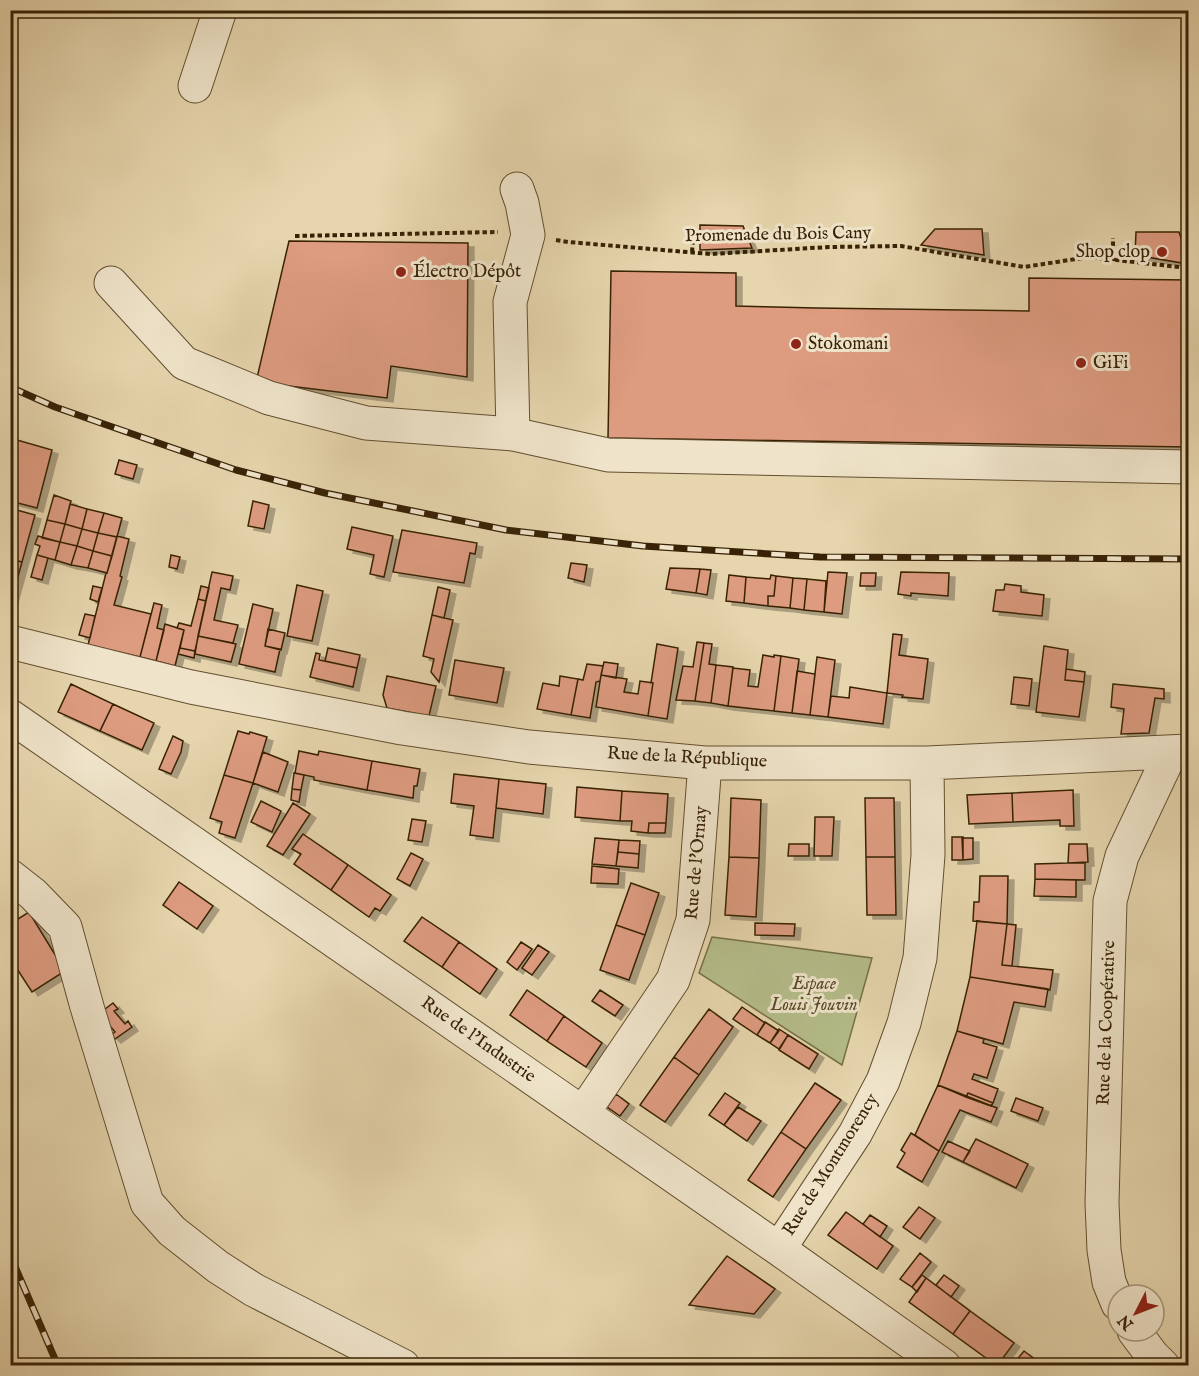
<svg xmlns="http://www.w3.org/2000/svg" width="1199" height="1376" font-family="'IM FELL English',serif">
<defs>
<filter id="shadow"><feDropShadow dx="6" dy="4" stdDeviation="0" flood-color="#0004"/></filter>
</defs>
<rect width="100%" height="100%" fill="#e6d5ad"/>
<filter id="stains"><feTurbulence type="fractalNoise" baseFrequency=".00333" numOctaves="4"/><feColorMatrix values="0 0 0 0 .2 0 0 0 0 .09 0 0 0 0 .02 0 0 0 .5 -.17"/></filter>
<radialGradient id="worn" r=".72"><stop offset=".6" stop-color="#630" stop-opacity="0"/><stop offset="1" stop-color="#630" stop-opacity=".3"/></radialGradient>
<path fill="#b4bd8a" stroke="#767048" stroke-width="1.5" d="M712 937 872 958 842 1065 699 973Z"/>
<path fill="#dd9b80" stroke="#382206" stroke-width="1.5" filter="url(#shadow)" d="M700 225 743 226 752 248 700 250Z
M935 229H982L984 255 921 245Z
M1136 232H1179L1188 258V264L1135 255Z
M289 241 468 243 467 377 391 366 387 398 256 382Z
M611 271 736 273V306L816 308 1029 311V278L1188 280V447L608 438Z
M10 438 52 450 37 508 10 501Z
M119 460 137 465 133 479 115 474Z
M54 495 71 501 65 524 47 520Z
M253 501 269 505 264 529 248 526Z
M70 504 87 509 82 529 65 524Z
M13 509 35 515 22 562 10 559V519Z
M87 509 104 513 98 533 82 529Z
M104 513 122 518 117 537 98 533Z
M47 520 65 524 60 542 42 538Z
M65 524 82 529 77 546 60 542Z
M352 527 393 536 384 577 370 574 374 555 347 549Z
M82 529 98 533 93 551 77 546Z
M402 530 477 543 475 554 470 553 464 583 393 572Z
M98 533 117 537 112 556 93 551Z
M38 536 60 542 55 560 37 555 40 546 35 544Z
M117 536 129 539 120 576 122 577 114 605 151 614 140 657 88 645 106 573H107Z
M60 542 77 546 71 565 55 560Z
M77 546 93 551 88 568 71 565Z
M93 551 112 556 107 573 88 568Z
M37 555 48 558 42 580 31 577Z
M171 555 180 557 177 569 169 567Z
M10 559 22 562 11 602H10Z
M571 563 587 565 584 582 568 578Z
M670 568 700 569 696 593 666 589Z
M700 569 711 570 707 595 696 593Z
M212 572 233 576 230 590 221 588 214 620 238 625 233 643 198 636Z
M828 572 847 573 842 614 824 612Z
M901 572 949 573 948 596 911 593V596L898 594Z
M861 573H876L875 586H860Z
M729 575 746 577 744 603 726 601Z
M771 575 776 576 774 596H768V606L744 603 746 577 770 579Z
M776 576 793 578 790 608 768 606V596H774Z
M793 578 807 579 804 610 790 608Z
M807 579 826 581 824 612 804 610Z
M1005 584 1021 586V592L1044 595 1042 616 993 611 996 590H1004Z
M297 585 323 591 312 641 287 636Z
M93 586 102 588 98 602 90 599Z
M201 586 209 588 206 601 198 599Z
M438 587 450 590 444 618 432 615Z
M198 599 206 601 195 651 180 648 184 630 177 628 179 623 191 626Z
M154 603 162 605 157 628 164 630 156 661 140 657Z
M253 604 273 609 265 646 280 649 275 672 239 664Z
M85 614 95 616 90 638 79 635Z
M432 615 453 620 439 682 431 672 434 659 423 656Z
M165 624 184 630 175 666 156 661Z
M268 629 285 633 281 650 265 646Z
M893 634 902 635 899 655 928 659 923 699 902 697 903 695 887 693Z
M198 636 236 644 231 662 195 654Z
M697 642 704 643 695 701 676 700 683 666 693 667Z
M704 643 712 644 709 664 716 665 711 703 695 701Z
M657 644 678 648 667 719 648 716 653 683H651Z
M1044 646 1068 650 1065 680 1084 682 1079 717 1036 712Z
M180 648 195 651 194 658 178 654Z
M328 648 360 655 357 668 325 661Z
M316 653 320 654 319 660 357 668 353 687 310 677Z
M763 655 774 657V655L781 656 774 711 728 706 733 668 750 670 748 686 758 687Z
M781 656 799 659 792 713 774 711Z
M817 657 835 660 828 717 810 715Z
M455 660 504 668 497 703 449 695Z
M604 662 618 664 616 678 601 675Z
M587 664 603 666 600 681 596 682 590 718 571 715 578 679 583 680Z
M716 665 733 667 728 706 711 703Z
M1066 669 1085 672 1084 682 1065 680Z
M797 671 815 674 810 715 792 713Z
M601 675 627 679 624 692 638 694 640 681 653 683 648 716 596 707Z
M387 676 436 686 429 716 387 708 383 695Z
M560 676 578 679 571 715 537 709 543 683 559 686Z
M1014 677 1032 679 1029 706 1011 704Z
M71 684 113 704 100 731 58 712Z
M1113 684 1164 689V699L1155 698 1149 733 1121 734 1124 709 1111 707Z
M850 687 887 693 883 724 828 717 831 696 849 698Z
M113 704 154 723 142 750 100 731Z
M238 731 249 734 250 732 267 737 253 783 224 775Z
M173 736 183 741 181 752 171 774 159 769Z
M299 751 318 755 319 751 372 761 367 790 314 780V777L295 773Z
M263 752 288 762 278 792 253 783Z
M372 761 420 769 417 786H414L413 798 367 790Z
M294 773 304 775 301 790 292 789Z
M454 774 499 779 493 838 470 835 474 806 451 803Z
M224 775 253 783 235 838 219 833 222 822 210 818Z
M499 779 546 784 543 814 496 808Z
M577 787 622 791 620 821 575 817Z
M292 789 301 790 299 802 291 800Z
M1073 790 1074 826H1060V820L1013 822 1012 793Z
M622 791 668 794 666 823H649L648 833 631 831 632 821H620Z
M1012 793 1013 822 969 824 967 795Z
M731 798 761 800 759 858 729 857Z
M865 798H894L895 857H866Z
M261 801 281 811 272 832 251 822Z
M293 803 310 814 283 855 267 846Z
M815 817H834L832 856H814Z
M412 819 426 821 422 842 408 840Z
M649 823H666L665 833H648Z
M303 834 348 865 331 890 294 864 301 854 292 849Z
M952 837H963V860H952Z
M595 838 619 840 616 866 592 864Z
M962 838H973V859L963 860Z
M619 840 640 841 639 854 618 852Z
M789 844H809V856H788Z
M1069 844H1087L1088 862 1068 863Z
M618 852 639 854 638 868 616 866Z
M411 853 423 859 410 886 397 879Z
M729 857 759 858 756 917 725 915Z
M866 857H895L896 915H867Z
M1068 863H1085V880L1035 879V864Z
M348 865 391 895 380 911 375 908 369 917 331 890Z
M592 866 619 869 618 884 591 883Z
M980 876H1008L1007 924 973 921 974 902H979Z
M1035 879 1076 880V897L1034 896Z
M179 882 213 906 197 929 163 905Z
M631 883 659 893 645 935 616 925Z
M29 912 65 971 32 992 10 958V924Z
M422 917 459 942 442 967 404 941Z
M977 921 1007 924 1002 965 1053 970 1050 990 970 977Z
M755 923 795 924 794 936 755 935Z
M1007 924 1016 925 1012 966 1002 965Z
M616 925 645 935 629 980 600 970Z
M1188 932V1052H1182Z
M459 942 497 969 480 994 442 967Z
M521 942 532 949 517 970 507 962Z
M538 945 549 952 532 975 522 968Z
M970 977 1048 989 1045 1007 1014 1002 1003 1044 957 1031Z
M527 990 564 1016 547 1041 510 1015Z
M600 990 623 1005 615 1016 592 1001Z
M113 1003 118 1009 114 1011 125 1024 128 1021 132 1027 115 1039 111 1035 115 1032 104 1019 96 1016Z
M742 1007 765 1023 757 1035 733 1019Z
M709 1009 733 1027 699 1075 674 1057Z
M564 1016 602 1043 586 1067 547 1041Z
M765 1022 779 1031 770 1043 757 1035Z
M779 1029 788 1035 779 1049 770 1043Z
M957 1031 984 1039 983 1043 997 1047 987 1078 974 1074 972 1079 998 1089 993 1103 968 1093 966 1097 938 1085Z
M788 1035 818 1054 809 1069 779 1050Z
M674 1057 699 1075 665 1122 640 1105Z
M815 1083 841 1100 806 1149 781 1132Z
M938 1085 997 1108 991 1122 960 1110 939 1151 915 1135Z
M725 1093 740 1103 724 1125 709 1115Z
M968 1093 993 1103 991 1106 966 1097Z
M616 1094 629 1104 620 1116 607 1107Z
M1016 1098 1043 1108 1038 1121 1011 1111Z
M738 1107 761 1121 747 1141 724 1125Z
M781 1132 806 1149 773 1197 748 1180Z
M911 1133 939 1151 922 1182 897 1167 905 1153 901 1150Z
M976 1139 1028 1164 1016 1188 963 1162Z
M948 1141 970 1151 963 1162 942 1152Z
M919 1207 935 1218 920 1239 903 1227Z
M846 1212 893 1246 877 1269 828 1235Z
M870 1215 887 1226 880 1237 863 1224Z
M920 1253 931 1262 912 1287 900 1279Z
M727 1256 775 1289 754 1314 689 1305Z
M922 1275 926 1278 917 1292 912 1287Z
M944 1275 959 1286 951 1297 936 1285Z
M926 1278 970 1311 953 1334 909 1302Z
M970 1311 1014 1343 997 1366 953 1334Z
M1024 1351 1044 1366H1021L1015 1362Z"/>
<g fill="none" stroke-linecap="round" stroke-linejoin="round">
<defs>
<path id="minor" d="M195 86 220 10
M517 189 522 203 528 235 510 302 513 434 608 455 1188 467
M111 283 184 363 269 398 366 423 513 434
M10 642 191 687 402 728 529 747 705 763H927L1188 751
M10 716 779 1249 944 1366
M10 876 33 894 65 927 87 1007 147 1203 172 1231 218 1267 254 1290 403 1366
M583 1113 673 980 693 920 705 763
M779 1249 855 1134 883 1081 904 1023 920 958 928 855 927 763
M1118 1304 1109 1282 1104 1250 1102 1203 1110 901 1122 856 1171 752
M1134 1331 1152 1355 1163 1366"/>
</defs>
<use href="#minor" stroke="#644f30" stroke-width="35"/>
<path stroke="#382206" stroke-width="4" stroke-dasharray="4.5 3" stroke-linecap="butt" d="M295 236 498 232
M556 240 568 242 711 254 829 247 901 246 1024 267 1089 257 1188 268
M692 252 694 229
M1113 261V238"/>
<use href="#minor" stroke="#efe4ca" stroke-width="33"/>
<defs>
<path id="rail" d="M10 387 55 407 236 470 325 493 506 530 643 546 820 557 1188 559
M10 1255 58 1366"/>
</defs>
<use href="#rail" stroke="#382206" stroke-width="7"/>
<use href="#rail" stroke="#efe4ca" stroke-width="4.5" stroke-dasharray="14" stroke-linecap="butt"/>
</g>
<g fill="#8f2418" stroke="#efe4ca" stroke-width="2">
<circle cx="1162" cy="252" r="6"/>
<circle cx="401" cy="272" r="6"/>
<circle cx="796" cy="344" r="6"/>
<circle cx="1081" cy="363" r="6"/>
</g>
<g text-anchor="middle" dominant-baseline="central" stroke-width="6" stroke-linejoin="round" paint-order="stroke">
<g font-size="18" fill="#382206" stroke="#efe4ca">
<text transform="translate(778 235) rotate(-1)">Promenade du Bois Cany</text>
<text transform="translate(687 758) rotate(3)">Rue de la République</text>
<text transform="translate(697 863) rotate(-85)">Rue de l'Ornay</text>
<text transform="translate(1107 1023) rotate(-88)">Rue de la Coopérative</text>
<text transform="translate(478 1040) rotate(35)">Rue de l'Industrie</text>
<text transform="translate(831 1165) rotate(-58)">Rue de Montmorency</text>
</g>
<g font-size="18" fill="#382206" stroke="#efe4ca" text-anchor="start">
<text x="1150" y="252" text-anchor="end">Shop clop</text>
<text x="413" y="272">Électro Dépôt</text>
<text x="808" y="344">Stokomani</text>
<text x="1093" y="363">GiFi</text>
</g>
<g font-size="18" font-style="italic" fill="#574927" stroke="#efe4ca">
<text x="814" y="984">Espace<tspan x="814" dy="21">Louis Jouvin</tspan></text>
</g>
</g>
<rect width="1199" height="1376" fill="none" stroke="#e6d5ad" stroke-width="36"/>
<rect x="12" y="12" width="1175" height="1352" fill="none" stroke="#382206" stroke-width="3"/>
<rect x="18" y="18" width="1163" height="1340" fill="none" stroke="#382206" stroke-width="1.5"/>
<g transform="translate(1136 1313) rotate(228)"><circle r="28" fill="#efe4ca" stroke="#a6967c" stroke-width="1.5"/>
<path d="M0-4.5L10 22L0 15L-10 22Z" fill="#8f2418"/>
<text y="-9" font-size="16" font-weight="bold" text-anchor="middle" fill="#382206">N</text>
</g>
<rect width="100%" height="100%" filter="url(#stains)"/>
<rect width="100%" height="100%" fill="url(#worn)"/>
</svg>
